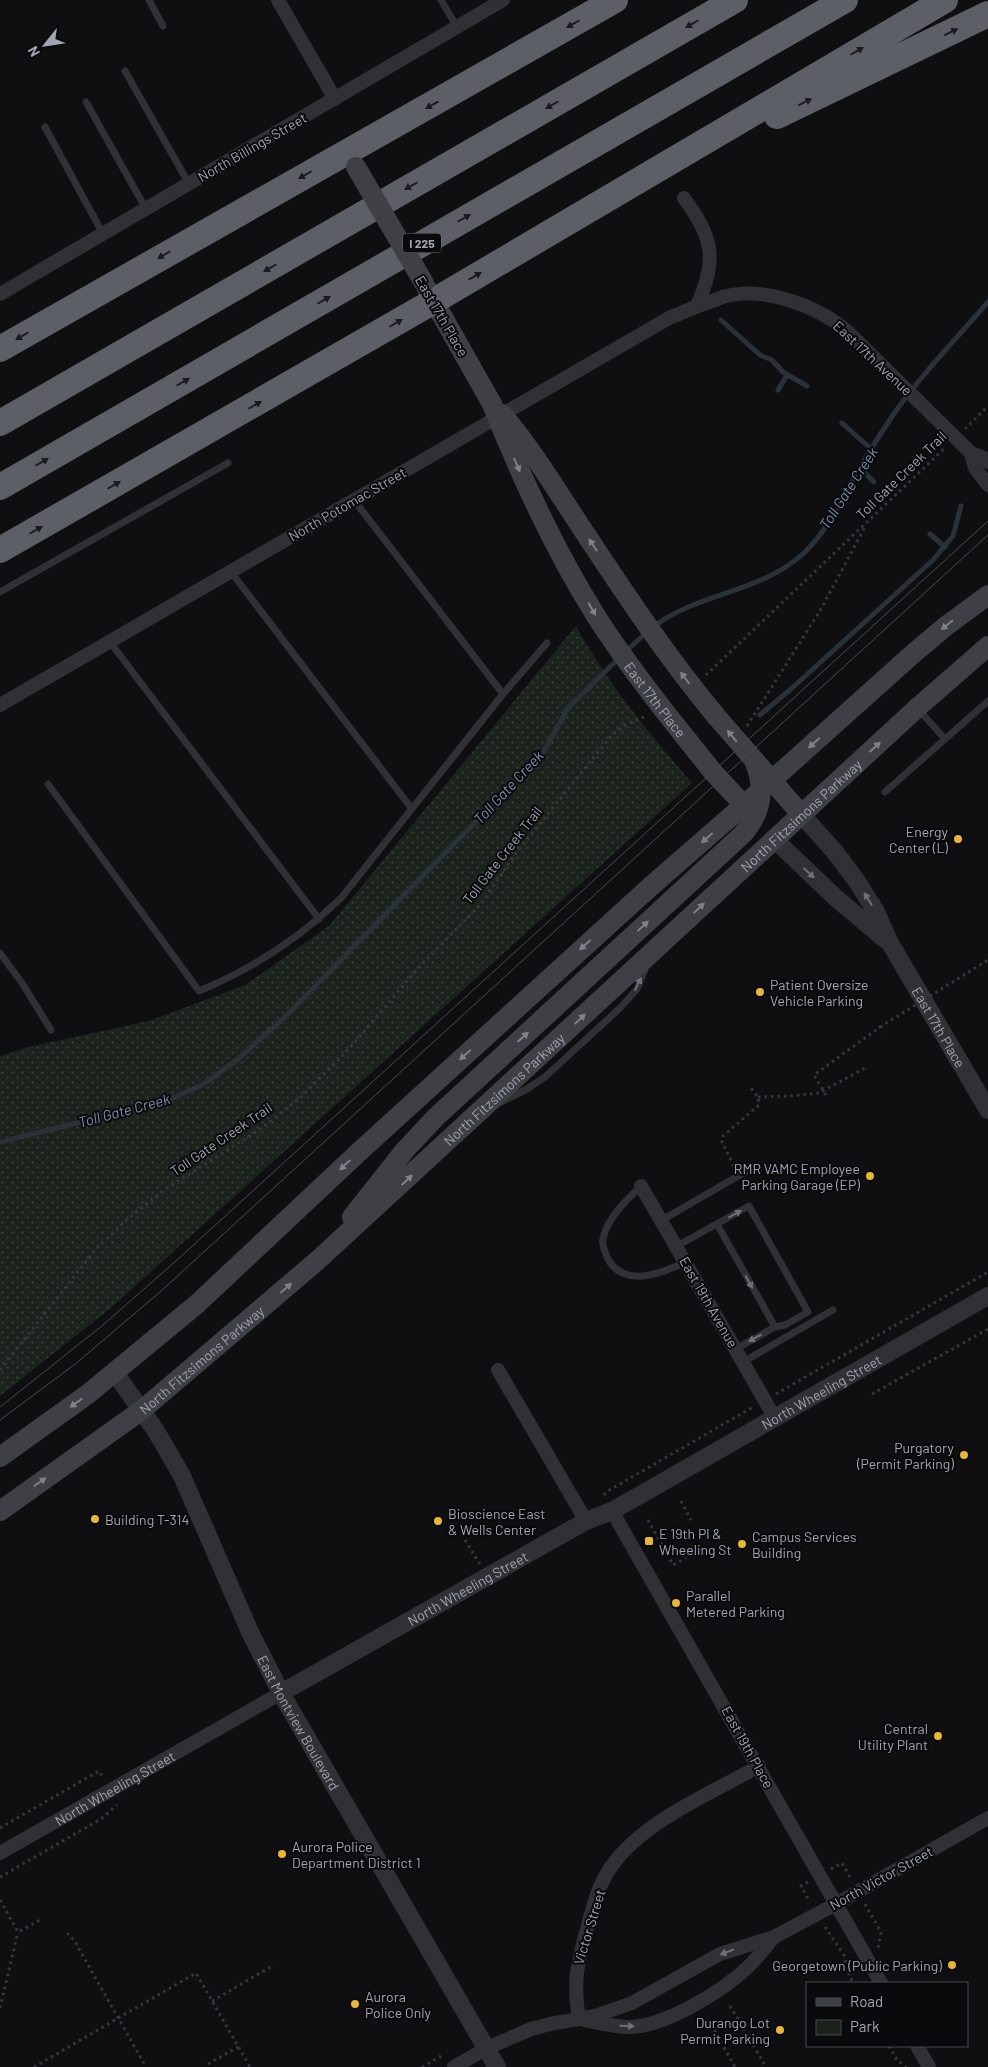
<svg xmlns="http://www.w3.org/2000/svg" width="988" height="2067" font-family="Barlow,sans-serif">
<defs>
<pattern id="green-dots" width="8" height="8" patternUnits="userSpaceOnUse" patternTransform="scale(1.25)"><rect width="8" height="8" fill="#1c231d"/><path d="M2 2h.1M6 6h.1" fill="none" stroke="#3a403b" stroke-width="1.8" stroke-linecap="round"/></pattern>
</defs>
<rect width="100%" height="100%" fill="#0f0f11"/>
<path fill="url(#green-dots)" d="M576 626C608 684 649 733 692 783L112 1307 0 1396V1056L29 1047 149 1021 245 985 329 926Z"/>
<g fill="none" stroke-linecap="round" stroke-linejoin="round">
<path stroke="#2a3138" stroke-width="5" d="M721 320 760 355 772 360 783 372 807 386
M778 390 787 375
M842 423 871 449
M860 468 874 482
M930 534 945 547
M653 627C699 592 762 593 805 552 828 529 843 499 859 470 869 451 881 433 893 415 921 375 956 339 988 302
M625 652 646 633
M760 715 791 689 933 560 953 536 961 506
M0 1142 166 1101 200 1086 218 1074 238 1059 285 1017 543 753 568 708 619 658"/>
<path stroke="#37383c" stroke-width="3" stroke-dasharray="2.5 4" stroke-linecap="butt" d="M965 429 988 406
M706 675 946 447
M747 726 821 609 866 525
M826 1095 814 1075 880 1027 883 1032
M758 1097 790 1096 819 1093 865 1068
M734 1166 721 1140 723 1136 759 1105 758 1097 749 1086
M0 1370 96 1249 129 1218 164 1190 259 1130 300 1098 349 1049 420 966 481 904 516 853 611 736 625 725 646 716
M776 1394 988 1272
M872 1394 988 1329
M604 1495 606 1492 753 1407
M681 1501 691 1520
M648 1520 673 1565 686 1558
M465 1540 480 1564
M0 1828 99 1771 103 1777
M831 1869 842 1863 851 1879
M0 1877 101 1819 117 1805
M808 1882 801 1886 810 1902
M0 1900 18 1932 42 1919
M865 1904 881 1932 878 1948
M825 1927 844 1955 848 1971 853 1983
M67 1933 74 1940 146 2067
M212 2001 274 1965
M730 2006 766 2067
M0 2008 18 1932
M708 2019 735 2067
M889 2046 897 2060 906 2067
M208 2064 238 2047
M34 2067 196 1973 250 2067
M422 2067 443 2055"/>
<path stroke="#313135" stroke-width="7" d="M149 0 163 26
M441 0 457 27
M125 71 189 184
M86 102 146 209
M45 127 103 234
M354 500 503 694
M231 572 412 809
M0 592 228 463
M110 642 319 919
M918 709 945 739
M48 784 199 991C252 969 300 938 341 898L503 694 547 643
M885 792 988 701
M0 953 22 983 51 1030
M501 1102 527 1089 545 1077 620 1008 637 989 646 967
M641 1186C628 1199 609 1216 604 1235 601 1243 604 1249 607 1257 622 1289 661 1274 685 1262
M662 1220 752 1168
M717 1224 775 1327
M677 1246 749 1206 808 1312 785 1325 775 1327 736 1349
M743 1362 833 1310"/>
<g stroke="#313135" stroke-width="14">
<path d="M278 0 335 99"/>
<path d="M684 198C714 240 717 258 697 306"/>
<path d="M0 294 503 0"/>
<path d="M971 453 975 468 988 485"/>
<path d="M971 453 984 458 988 462"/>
<path d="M0 705 669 318C687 310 705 303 723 297 763 285 818 306 848 332"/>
<path d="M641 1186 775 1418"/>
<path d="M498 1370 586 1521"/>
<path d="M612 1511 881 1983"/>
<path id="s1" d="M0 1853 281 1693"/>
<path d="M579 2019C573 1982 577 1965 587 1929 592 1911 596 1892 606 1875 635 1824 709 1795 759 1766"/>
<path d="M584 2020C599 2023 615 2027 630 2027 666 2026 723 1991 749 1966 758 1957 766 1947 774 1937"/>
<path d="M917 2046 929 2067"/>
<path d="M454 2067 487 2048 531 2029 550 2024 595 2016 632 2003 720 1954 774 1937 836 1904 988 1818"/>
</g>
<g stroke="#313135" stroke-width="18">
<path id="s2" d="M801 814 835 852 856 880 875 910 890 943 988 1110"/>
<path d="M774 839 836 898 886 940"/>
<path id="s3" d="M115 1373 156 1431 182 1476 250 1632 281 1693 497 2067"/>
<path id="s4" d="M281 1693 586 1521 612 1511 988 1296"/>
</g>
<g stroke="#3f4045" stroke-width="20">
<path d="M427 289 492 404"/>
<path d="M716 716 801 814"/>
<path d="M689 742 713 772 753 815"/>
<path d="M352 1217 405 1150 436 1117 743 834C761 813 766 790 755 763"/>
<path d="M0 1457 88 1394 197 1304 360 1151 650 887 761 790 915 652 946 626 988 595"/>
<path id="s5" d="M0 1511 142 1410 318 1260 917 708 988 646"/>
</g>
<path stroke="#5d5f66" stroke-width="26" d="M777 116 988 14
M0 349C205 232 411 117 615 0
M0 423 735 0
M0 487 845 0
M0 550 434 301 945 0"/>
<path stroke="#4a4b50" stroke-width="1" d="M0 1407 103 1325 177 1260 988 521
M0 1420 74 1365 160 1292 988 535"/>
<path stroke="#37383c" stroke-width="3" stroke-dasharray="2.5 4" stroke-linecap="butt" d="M880 1027 988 960"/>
<path stroke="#313135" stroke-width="14" d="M848 332 971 453"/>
<g stroke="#3f4045" stroke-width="20">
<path d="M356 167 424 283"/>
<path id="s6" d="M492 404C521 477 554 549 596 616 624 660 656 701 689 742"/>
<path d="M502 414C532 449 555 488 581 527 624 592 666 656 716 716"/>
</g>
</g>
<defs><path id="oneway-solid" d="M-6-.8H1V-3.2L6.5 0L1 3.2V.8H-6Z" transform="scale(1.25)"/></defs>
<g fill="#1b1b1e">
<use href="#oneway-solid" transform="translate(573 24) rotate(150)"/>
<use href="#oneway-solid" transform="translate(692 24) rotate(150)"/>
<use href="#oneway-solid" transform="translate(951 32) rotate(-26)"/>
<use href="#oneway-solid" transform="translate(857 51) rotate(-30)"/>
<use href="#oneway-solid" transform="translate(805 102) rotate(-26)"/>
<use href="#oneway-solid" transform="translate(432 105) rotate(151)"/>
<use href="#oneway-solid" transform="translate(552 105) rotate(150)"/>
<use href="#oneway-solid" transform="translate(305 175) rotate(150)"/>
<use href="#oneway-solid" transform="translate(411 186) rotate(150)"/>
<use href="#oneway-solid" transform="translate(464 218) rotate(-30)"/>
<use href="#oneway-solid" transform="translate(164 255) rotate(150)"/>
<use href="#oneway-solid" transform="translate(270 268) rotate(150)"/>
<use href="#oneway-solid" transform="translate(475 276) rotate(-30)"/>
<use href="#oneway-solid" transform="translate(324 300) rotate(-30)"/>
<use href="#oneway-solid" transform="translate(396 323) rotate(-30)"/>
<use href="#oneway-solid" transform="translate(22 336) rotate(150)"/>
<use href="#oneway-solid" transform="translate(183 382) rotate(-30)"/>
<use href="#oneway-solid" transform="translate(255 405) rotate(-30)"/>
<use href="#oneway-solid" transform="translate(42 462) rotate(-30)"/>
<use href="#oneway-solid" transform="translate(114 485) rotate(-30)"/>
<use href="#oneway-solid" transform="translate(36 530) rotate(-30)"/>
</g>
<g fill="#7f828b">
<use href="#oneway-solid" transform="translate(517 465) rotate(66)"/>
<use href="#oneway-solid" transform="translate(593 545) rotate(-123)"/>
<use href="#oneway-solid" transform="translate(592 609) rotate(60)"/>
<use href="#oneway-solid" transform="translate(947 625) rotate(141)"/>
<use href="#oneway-solid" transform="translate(685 678) rotate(-127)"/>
<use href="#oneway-solid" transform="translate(732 736) rotate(-129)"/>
<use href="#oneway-solid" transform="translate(814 743) rotate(138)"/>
<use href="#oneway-solid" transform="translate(875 747) rotate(-43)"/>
<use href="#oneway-solid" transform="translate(707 838) rotate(139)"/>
<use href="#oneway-solid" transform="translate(699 908) rotate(-43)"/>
<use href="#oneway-solid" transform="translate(643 926) rotate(-43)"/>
<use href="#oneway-solid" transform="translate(585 945) rotate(138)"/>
<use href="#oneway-solid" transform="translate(580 1019) rotate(-43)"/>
<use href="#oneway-solid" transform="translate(523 1037) rotate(-42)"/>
<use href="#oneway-solid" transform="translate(465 1055) rotate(138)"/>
<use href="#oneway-solid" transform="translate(345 1165) rotate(137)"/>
<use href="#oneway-solid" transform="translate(407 1180) rotate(-43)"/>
<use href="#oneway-solid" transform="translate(286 1288) rotate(-41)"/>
<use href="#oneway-solid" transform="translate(76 1403) rotate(144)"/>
<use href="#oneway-solid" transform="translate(40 1482) rotate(-35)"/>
</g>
<g fill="#6f7179">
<use href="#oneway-solid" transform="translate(809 873) rotate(43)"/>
<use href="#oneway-solid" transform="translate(868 899) rotate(-122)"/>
<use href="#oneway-solid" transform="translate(638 984) rotate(-64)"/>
<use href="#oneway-solid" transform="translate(735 1214) rotate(-29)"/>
<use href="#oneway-solid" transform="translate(749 1282) rotate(61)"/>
<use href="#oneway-solid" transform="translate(755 1338) rotate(151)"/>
<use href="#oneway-solid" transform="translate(727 1952) rotate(159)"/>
<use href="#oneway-solid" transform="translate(627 2026) rotate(1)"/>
</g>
<g fill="#e9b62f" stroke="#0a0a0c" stroke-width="2">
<circle cx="958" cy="839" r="5"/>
<circle cx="760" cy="992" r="5"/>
<circle cx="870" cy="1176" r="5"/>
<circle cx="964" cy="1455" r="5"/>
<circle cx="95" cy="1519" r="5"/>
<circle cx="438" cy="1521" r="5"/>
<rect x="644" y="1536" width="10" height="10" rx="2.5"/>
<circle cx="742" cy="1544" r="5"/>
<circle cx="676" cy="1603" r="5"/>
<circle cx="938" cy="1736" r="5"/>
<circle cx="282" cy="1854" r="5"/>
<circle cx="952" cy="1965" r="5"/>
<circle cx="355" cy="2004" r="5"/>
<circle cx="780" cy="2030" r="5"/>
</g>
<g text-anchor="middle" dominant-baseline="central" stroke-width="4" stroke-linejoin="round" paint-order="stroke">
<rect fill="#0a0a0c" stroke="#747680" stroke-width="1" x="403" y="233.5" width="38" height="19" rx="4"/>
<g font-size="12" font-weight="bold" fill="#a1a5b1">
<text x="422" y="243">I 225</text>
</g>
<g font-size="14" fill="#a1a5b1" stroke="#0a0a0c">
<text transform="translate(252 147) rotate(-30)">North Billings Street</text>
<text transform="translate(442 316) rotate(60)">East 17th Place</text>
<text transform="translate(873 358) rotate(43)">East 17th Avenue</text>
<text transform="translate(901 475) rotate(-44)">Toll Gate Creek Trail</text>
<text transform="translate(347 504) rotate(-30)">North Potomac Street</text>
<text stroke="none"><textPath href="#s6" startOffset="339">East 17th Place</textPath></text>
<text stroke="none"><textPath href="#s5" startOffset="1062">North Fitzsimons Parkway</textPath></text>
<text transform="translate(502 855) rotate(-52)">Toll Gate Creek Trail</text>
<text stroke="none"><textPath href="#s2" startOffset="255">East 17th Place</textPath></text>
<text stroke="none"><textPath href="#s5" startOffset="658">North Fitzsimons Parkway</textPath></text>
<text transform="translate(221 1139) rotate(-34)">Toll Gate Creek Trail</text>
<text transform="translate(709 1302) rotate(60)">East 19th Avenue</text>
<text stroke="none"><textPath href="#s5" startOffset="252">North Fitzsimons Parkway</textPath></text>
<text stroke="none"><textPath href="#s4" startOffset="619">North Wheeling Street</textPath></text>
<text stroke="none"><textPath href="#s4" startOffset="214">North Wheeling Street</textPath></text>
<text stroke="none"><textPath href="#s3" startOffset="396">East Montview Boulevard</textPath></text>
<text transform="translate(748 1747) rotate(61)">East 19th Place</text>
<text stroke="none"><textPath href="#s1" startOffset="132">North Wheeling Street</textPath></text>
<text transform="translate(881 1878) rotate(-29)">North Victor Street</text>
<text transform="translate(589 1927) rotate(-73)">Victor Street</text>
</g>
<g font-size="14" fill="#a1a5b1" stroke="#0a0a0c" text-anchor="start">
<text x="948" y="831" text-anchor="end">Energy<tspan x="948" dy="16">Center (L)</tspan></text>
<text x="770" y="984">Patient Oversize<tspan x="770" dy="16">Vehicle Parking</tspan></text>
<text x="860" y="1168" text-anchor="end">RMR VAMC Employee<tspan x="860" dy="16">Parking Garage (EP)</tspan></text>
<text x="954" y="1447" text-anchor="end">Purgatory<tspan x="954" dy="16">(Permit Parking)</tspan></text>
<text x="448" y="1513">Bioscience East<tspan x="448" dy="16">&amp; Wells Center</tspan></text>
<text x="105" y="1519">Building T-314</text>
<text x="659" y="1533">E 19th Pl &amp;<tspan x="659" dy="16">Wheeling St</tspan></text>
<text x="752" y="1536">Campus Services<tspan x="752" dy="16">Building</tspan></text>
<text x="686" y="1595">Parallel<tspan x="686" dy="16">Metered Parking</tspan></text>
<text x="928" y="1728" text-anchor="end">Central<tspan x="928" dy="16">Utility Plant</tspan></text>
<text x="292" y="1846">Aurora Police<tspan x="292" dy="16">Department District 1</tspan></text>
<text x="942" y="1965" text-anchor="end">Georgetown (Public Parking)</text>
<text x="365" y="1996">Aurora<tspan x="365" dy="16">Police Only</tspan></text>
<text x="770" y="2022" text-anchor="end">Durango Lot<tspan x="770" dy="16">Permit Parking</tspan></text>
</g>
<g font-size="15" font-style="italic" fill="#7890ab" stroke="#0a0a0c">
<text transform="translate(848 488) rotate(-57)">Toll Gate Creek</text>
<text transform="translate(508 787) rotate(-47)">Toll Gate Creek</text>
<text transform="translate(124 1110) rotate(-15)">Toll Gate Creek</text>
</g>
</g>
<rect x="806" y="1982" width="162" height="65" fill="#0a0a0c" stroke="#46484e"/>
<rect x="816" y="1998" width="25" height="8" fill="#3f4045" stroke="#46484e"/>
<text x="850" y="2007" font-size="15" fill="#a1a5b1">Road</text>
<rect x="816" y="2020" width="25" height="15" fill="#1c231d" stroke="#46484e"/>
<text x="850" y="2032" font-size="15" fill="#a1a5b1">Park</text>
<g transform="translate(45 45) rotate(240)" stroke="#0a0a0c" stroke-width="4" paint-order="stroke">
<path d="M0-4L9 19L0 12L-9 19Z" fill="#a1a5b1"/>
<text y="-8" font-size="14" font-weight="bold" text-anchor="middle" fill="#a1a5b1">N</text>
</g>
</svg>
